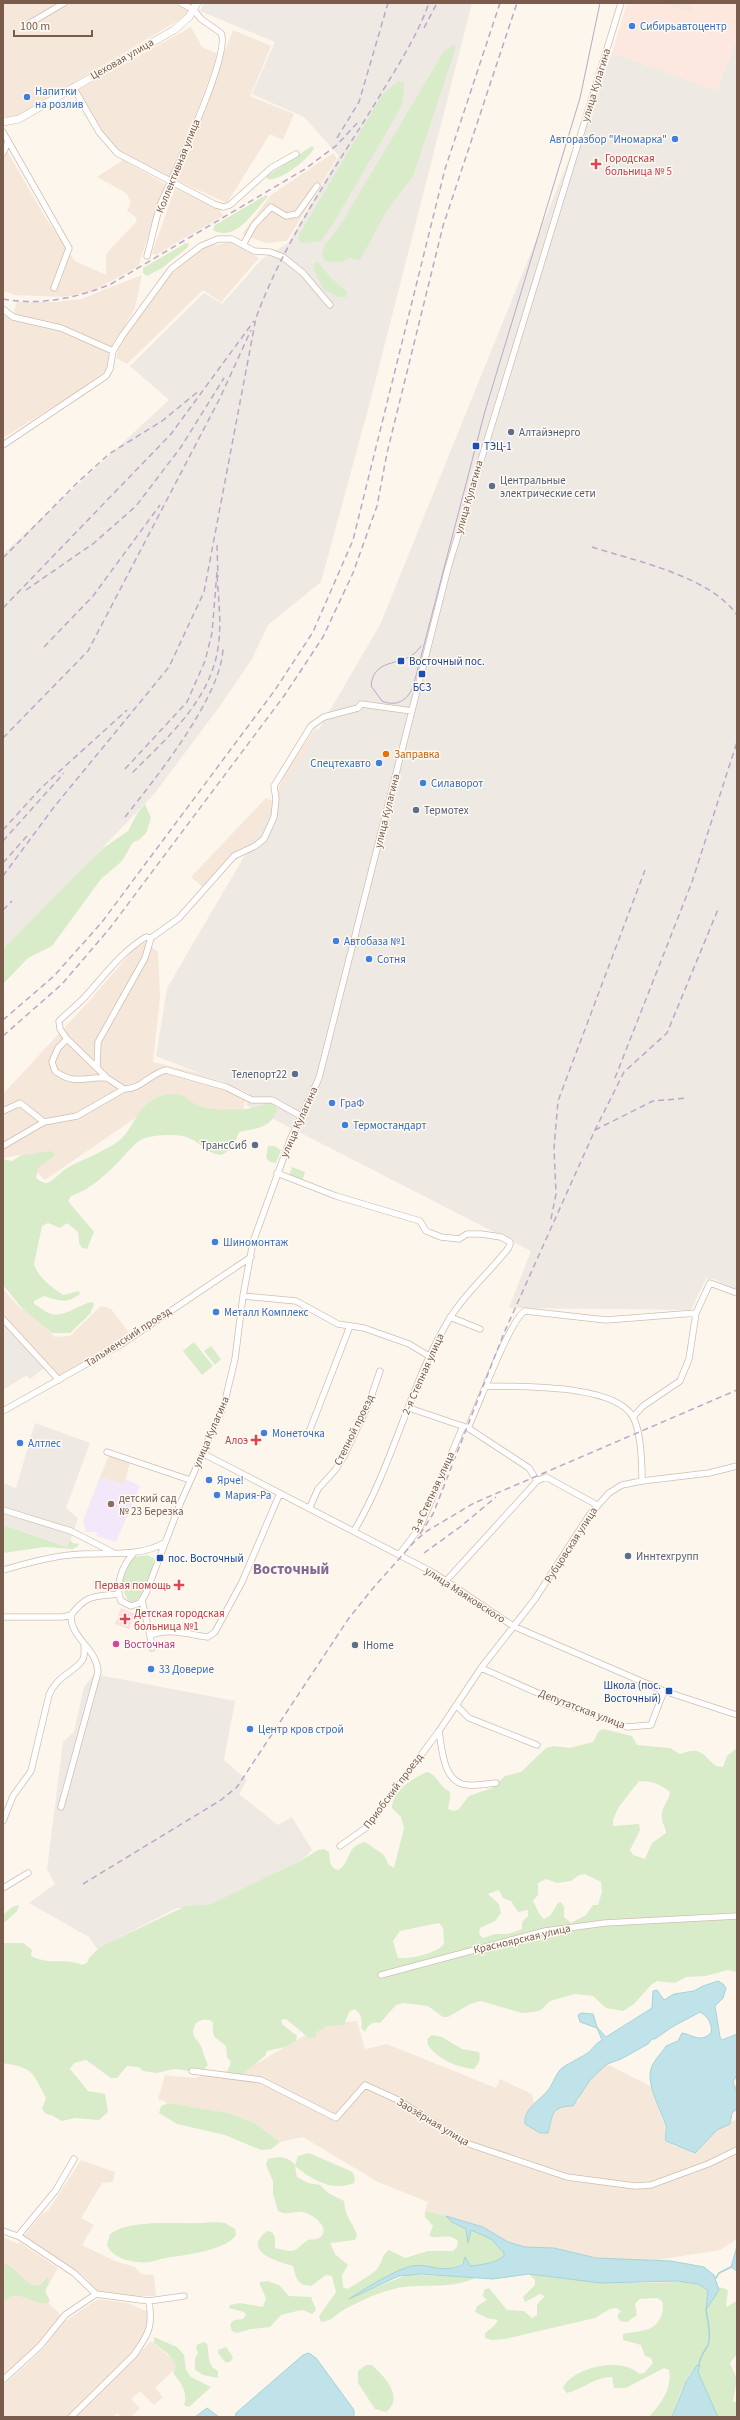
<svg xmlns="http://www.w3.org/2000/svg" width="740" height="2420" font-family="'Source Sans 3',sans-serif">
<rect width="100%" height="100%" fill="#fdf6ec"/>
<path fill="#f5e8da" d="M3 3H192L186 16 15 117H3Z
M659 3H695L691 13Z
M191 27 202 47 218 54 202 99 169 179 119 153 101 131 78 90Z
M233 30 271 46 250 96 294 114 283 140 270 134 227 203 176 180Z
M3 144 45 217 75 261 106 275V254L135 223 137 218 127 211 131 202 126 193 97 177 123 160 165 184 138 267 90 292 63 297 15 295 3 291Z
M333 153 337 158 287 241 266 243 242 234 271 195Z
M175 188 220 210 223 216 156 255 152 253Z
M232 242 259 258 221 302 203 290 127 364 116 358 120 342 174 267 203 247Z
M142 275 135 308 112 349 78 331 13 315 17 302H54L81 299Z
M3 313 61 330 110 353 108 369 77 392 3 438Z
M315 728 328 736 278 799V789L287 771Z
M266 798 273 801V817L255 845 242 849 204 888 191 877Z
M146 942 158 952 160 998 153 1062 202 1074 247 1094 243 1111 144 1112 45 1180 20 1155 3 1158V1094L91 999 134 949Z
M3 1289 21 1309 26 1306 55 1337 70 1336 101 1306 111 1309 130 1334 60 1376 3 1314Z
M109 1455 130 1462 124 1485 100 1477Z
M357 2021 365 2049 387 2044 496 2088 500 2079 532 2094 534 2104 525 2119V2124L540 2133 550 2127 551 2120 558 2108 570 2106 579 2100 582 2090 590 2080 607 2064 654 2088V2096L666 2129 664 2137 674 2146 685 2148 692 2153 721 2127 737 2119V2239L720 2250 657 2260 607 2259 586 2256 554 2248 525 2247 508 2242 483 2227 425 2211 428 2202 378 2182 303 2137 280 2142 256 2124 229 2113 168 2103 158 2099 165 2075 194 2078 256 2064 324 2024Z
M81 2160 115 2172 113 2182 102 2183 81 2218 94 2225 82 2245 115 2261 135 2267 141 2274 154 2275 156 2296H123L97 2291 85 2277 23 2237 41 2215 49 2209Z
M4 2237 18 2244 19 2242 58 2268 45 2291 50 2301 48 2303 62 2316 18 2365 3 2378Z
M98 2299 128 2303 148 2312 146 2329 138 2345 106 2381 67 2417H3V2386L44 2348 62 2323Z
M151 2341 179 2365 155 2388 163 2397 154 2405 140 2391 131 2399 140 2408 131 2417H121L117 2413 113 2417H75Z"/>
<path fill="#fde8e0" d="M627 3H659L691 13 695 3H737V38L717 90 612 53Z"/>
<path fill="#efe9e4" d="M204 3H472L370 402 321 582 268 625 252 659 220 706 155 793 3 952V554L169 400 130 366 204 293 222 304 262 259 288 243 339 156 304 117 252 94 275 42 200 11Z
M737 38V1291L714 1279H706L691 1310 509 1308 531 1251 246 1105 249 1093 156 1056 167 988 380 625 612 53 717 90Z
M3 1321 46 1367 30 1379 27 1375 3 1390Z
M35 1423 90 1443 66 1508 78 1518 68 1547 3 1525V1483L16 1488Z
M94 1674 235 1701 224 1760 247 1780 239 1794 278 1825 292 1817 312 1850 303 1859 231 1896 205 1908H177L97 1949 89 1937 29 1903 55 1884 47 1869 63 1742 74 1732 84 1687Z"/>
<path fill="#f3e8fa" d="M100 1477 123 1485 126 1479 140 1486 116 1542 96 1536 98 1532H86L83 1521Z"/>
<path fill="#fbdfe3" d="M121 1608 135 1614 129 1629 115 1624Z"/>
<path fill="#d8ecc9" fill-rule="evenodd" d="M453 45 456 47 413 176 386 212 360 260 349 258 341 262 325 261 322 255 325 245 341 224 440 58 444 51Z
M398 81 404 83 403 101 400 109 333 224 321 241 301 243 298 239 300 233 382 95Z
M312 146 314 148C310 158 279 183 267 179V176Z
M266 195 268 197C254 210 237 243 213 230L215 225Z
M186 243 189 244 188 247 162 268 147 276 143 273V268Z
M316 262 319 263 329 276 347 292 346 297H338L323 289 313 267Z
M145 804 151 818 146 833 139 840 133 842 122 861 101 879 52 946 28 958 3 984V949L102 849 128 831 138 812Z
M168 1094C172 1094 177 1094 181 1095 188 1098 193 1105 202 1107 218 1111 255 1112 267 1102L273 1104 277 1109C272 1129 255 1128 239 1132L232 1149 221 1155C204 1154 199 1136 175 1135 165 1135 148 1135 139 1141 133 1145 127 1153 122 1158 108 1173 90 1190 71 1196L68 1201 94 1232 87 1249 82 1248 79 1243 78 1232 67 1223 60 1228 48 1223 42 1226 34 1264C38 1278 52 1287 63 1295L79 1291 80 1294C67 1304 59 1301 44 1296L34 1301V1304C40 1307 45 1312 51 1314 63 1318 80 1304 92 1302L94 1304 90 1314 70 1333H52L21 1307 3 1285V1159L12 1161 20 1156 51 1151 55 1155 38 1168 36 1178C40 1181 43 1183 47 1183 53 1181 61 1172 67 1168 83 1159 101 1153 116 1143 139 1127 132 1103 168 1094Z
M268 1146H274L281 1150 276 1163 270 1162 266 1158Z
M292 1167 305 1172 302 1182 289 1175Z
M194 1342 213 1366 202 1375 183 1351Z
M211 1346 221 1359 215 1365 204 1351Z
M3 1525 67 1547 70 1540 73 1543 79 1544 78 1546 73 1549 45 1547 3 1553Z
M147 1555 154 1558C154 1566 149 1576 146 1584 129 1630 112 1575 132 1559 136 1556 142 1556 147 1555Z
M603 1729 632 1736 637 1745 670 1748 680 1754C702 1746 701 1754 716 1766L723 1767 727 1756 737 1748V1972L728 1970 706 1976 686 1977 675 1983 657 1981 651 1985 634 2004 623 2011 606 2008 593 1996 575 1994 550 2001 541 2010 534 2012 522 2013 481 2001 470 2004 448 2017H443L428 2006 403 2003 396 2005 380 2023C372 2021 368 2025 365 2032L361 2028C363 2020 361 2013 354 2009L349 2012 344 2025 327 2026 317 2032 315 2038H309L286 2019 281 2020 283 2025 297 2036 296 2041 285 2047 267 2051 265 2056 241 2075 227 2072 231 2062 227 2057 226 2046C214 2035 212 2040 213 2022 206 2018 202 2019 196 2023 188 2038 199 2038 202 2049 204 2055 205 2059 208 2065L204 2069 192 2071 174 2069 156 2073 143 2071 139 2067 127 2066 117 2078H111L86 2060 74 2063 70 2069 88 2091 105 2094 108 2112 99 2120 75 2118 62 2121 51 2115 46 2114 42 2109 46 2098C32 2071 33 2068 3 2063V1943H23L32 1950 31 1956C51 1966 65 1957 82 1965L87 1963 89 1958 100 1947 186 1906 209 1905 302 1860 318 1850 324 1849 329 1852C330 1861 329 1867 338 1870 352 1862 345 1846 365 1842L384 1855 389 1865 394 1868 404 1828 401 1817 392 1808C392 1791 413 1778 427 1772 434 1774 435 1777 439 1782 450 1797 453 1784 448 1809L454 1811 459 1809 469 1796 492 1788 505 1776 521 1772 546 1748 554 1746 570 1748 593 1742 598 1732ZM639 1781C652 1781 660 1784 670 1792 669 1802 660 1808 662 1818 662 1824 666 1827 666 1833L652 1843 645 1859 633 1855 630 1850 640 1830 639 1824 613 1826V1820L618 1808ZM585 1874 601 1882 602 1892 598 1905H593L586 1915 571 1923 564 1917V1907L561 1902 558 1903 550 1916 544 1919 540 1915 533 1901 538 1895V1883L546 1879 557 1883 571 1881 579 1875ZM499 1890 503 1898 511 1901 518 1912 528 1910V1916L522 1922V1929L508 1934H495L483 1938 479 1934 480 1928 495 1921 501 1913 499 1904 488 1894ZM439 1923 443 1928 444 1944C436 1954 410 1959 398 1958L393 1941 400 1931Z
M19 1905 17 1911 3 1924V1915L12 1907Z
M432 2035 442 2037 462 2049 479 2052C481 2060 479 2063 474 2069 458 2068 437 2059 428 2045L427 2039Z
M168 2103 229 2113 256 2124 280 2142 271 2149 261 2150 225 2135 177 2124 159 2113 161 2106Z
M309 2153 348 2170C354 2173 356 2176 354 2183 331 2192 313 2180 295 2166L297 2177 308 2183 320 2185 328 2193 344 2201 346 2213 357 2234 355 2240 330 2243 335 2254 348 2265 342 2275 343 2287 347 2289C353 2286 374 2273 377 2269 383 2262 381 2255 389 2250L405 2258 428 2251H453L457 2247 458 2241C448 2232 440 2240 429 2236L433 2226 425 2217V2211L446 2216 452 2222 466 2229 468 2240 471 2230 491 2239 504 2253V2256C496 2263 481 2265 470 2266L465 2258 463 2263 449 2269 411 2266 369 2286 354 2296 407 2275 479 2276C451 2292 419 2281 390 2290 374 2294 359 2302 345 2309 336 2314 333 2321 321 2322L319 2316 336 2292 332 2276 326 2275 311 2286C297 2285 296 2278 293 2266 277 2261 241 2252 267 2231L272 2232 275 2237V2248C282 2249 292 2254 298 2248 302 2245 304 2242 308 2240 312 2239 316 2240 319 2238 333 2229 312 2213 302 2212 292 2211 288 2216 278 2211L273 2194V2181L266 2165 268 2159C278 2156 288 2156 295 2165L298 2156Z
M213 2222 225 2223 235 2229 236 2235C226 2251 183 2255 165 2258 160 2259 155 2261 150 2262 136 2264 112 2259 107 2245L110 2234C134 2217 185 2226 213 2222Z
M3 2263 10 2266 31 2285H40L48 2277 49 2282 45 2291 50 2301C40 2309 23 2292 12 2296 9 2297 6 2300 3 2301V2277H5Z
M529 2274C578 2281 624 2285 674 2282 684 2281 701 2282 708 2290L706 2309 719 2290V2287L728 2290 726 2307 737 2301V2354L730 2363 737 2379 733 2402H737V2417H718L698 2372 700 2365C689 2366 675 2407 672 2417H649C660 2405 673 2388 669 2370L664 2368 626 2388H614L612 2377C595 2377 583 2389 567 2393L563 2388C572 2367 623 2356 639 2374L644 2373 653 2363 651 2358 645 2356 641 2345 623 2340V2334C631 2332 646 2331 651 2328 660 2324 665 2310 662 2301L657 2298 639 2299 635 2304 637 2315 627 2322 620 2321 617 2316 621 2311 616 2308 610 2309 595 2318 505 2339 492 2340 485 2338V2333L495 2325 498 2320 487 2318 475 2312 477 2306 487 2300 483 2296 484 2290 489 2288 507 2310 524 2311 532 2318 537 2315V2304L545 2296 540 2294 525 2302 523 2297 535 2285V2280Z
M267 2281 279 2285 289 2296 311 2297 316 2310 312 2314 303 2310 297 2311 281 2315 270 2327 251 2329 237 2333 232 2331 230 2325C234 2318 237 2320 243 2319L246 2315 244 2312 229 2308 230 2305 240 2303 263 2307 266 2298 260 2285V2282Z
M154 2337 177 2347 184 2355 186 2370 191 2377 211 2387 189 2407 184 2405C188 2392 182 2384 173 2373L176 2365 169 2355 154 2343Z
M204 2342 207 2344C210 2354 206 2365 218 2371V2378L203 2375 195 2370V2358L198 2353 196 2348 197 2345Z
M226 2347 233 2357 231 2361 226 2363 218 2353V2350Z
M366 2365H372C384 2376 405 2397 386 2412L375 2409 358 2383V2371Z"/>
<path fill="#bfe3e8" stroke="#a5d3da" d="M718 1981 723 1984 726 1988 723 1998 715 2006 720 2037 722 2040 737 2034V2075L733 2082 737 2092V2109L732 2113 730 2124 717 2130 695 2153 666 2141C664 2136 667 2131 666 2126 661 2110 646 2084 651 2069 653 2061 662 2053 666 2046L678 2041 682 2033C693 2035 700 2043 711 2033 713 2025 708 2016 700 2012L672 2027 655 2039H652L648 2044 621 2059 607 2064 590 2080 573 2106C551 2106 553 2115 548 2133H540L525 2124C523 2108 541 2100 549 2089 553 2083 557 2072 562 2068 569 2063 584 2056 589 2052 594 2047 596 2043 602 2040L597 2028 580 2022 578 2015 582 2013 593 2014 597 2027 606 2037 652 2008 653 1991 657 1990 664 2000 674 1994 694 1991 703 1986Z
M446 2216 483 2227 508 2242 525 2247 554 2248 596 2258 671 2261 704 2267 714 2275 719 2290 706 2310 708 2290 698 2284 677 2281 601 2283 529 2274 493 2279 421 2274 399 2276 349 2299C362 2290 399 2268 412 2266 431 2263 442 2275 463 2264L465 2257 470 2266C481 2265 496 2263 504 2256V2253L491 2239 471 2230 468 2243 466 2229 452 2222Z
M737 2246V2271L731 2267Z
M309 2353 316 2358 354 2410V2417H235L236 2413 303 2355Z
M697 2365H700L698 2372 718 2417H672L686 2382Z
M207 2408 219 2417H195Z"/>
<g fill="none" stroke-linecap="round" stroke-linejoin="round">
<path stroke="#a5d3da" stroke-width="1.5" d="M716 2278 719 2273 731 2267
M699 2365C700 2356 704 2352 708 2345 712 2336 707 2318 706 2310"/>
<defs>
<path id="street" d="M25 26 64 3
M73 87 99 132 117 153 216 205 224 207 230 205 271 168 296 154
M3 132 69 248 54 288
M3 153 8 142
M243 245 254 225 271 207 286 216 297 214 317 186
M147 256C152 239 155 220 161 203 172 177 232 53 221 33L201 19 194 10 181 3
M3 309 13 317 61 328 113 351
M3 445 106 376 110 369 113 351 122 336 171 269 201 246 218 239H232L254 251 270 252 283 257 303 273 330 305
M67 1039 60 1029 59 1021C67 1013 76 1006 84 998 104 976 121 952 146 937L151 938
M97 1068 67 1039 58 1048 52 1062 55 1071C75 1086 85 1076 107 1078
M124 1089 107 1078 97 1068 98 1042 145 958 151 938 179 918 234 856 255 846 264 839 274 817 276 799 274 786 311 726 324 717 358 708 361 704 412 711
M3 1111 20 1103 44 1122
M3 1146 44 1122 77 1116 124 1089C140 1090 151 1073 166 1070L226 1087 252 1100H272L301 1116
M277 1173 336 1196 420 1221 426 1231 441 1237 459 1239 467 1234H481L501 1237 510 1242C511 1247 505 1252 501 1257 481 1281 459 1300 444 1328 408 1392 392 1467 354 1531
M243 1296 296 1301 338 1324 364 1328 409 1344 429 1356
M450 1317 480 1329
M3 1319 59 1380
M487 1386C521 1387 615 1384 633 1417 641 1432 642 1463 642 1481
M409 1408 468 1428 529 1468 537 1481 546 1477 597 1505
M3 1411 120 1345 251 1257
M633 1417 643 1406 680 1381 689 1359 696 1313 710 1283 737 1293
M468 1428C478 1407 510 1319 525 1311L606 1320 696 1313
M309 1432 350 1326
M107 1452 190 1480
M202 1453 434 1573 513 1626 664 1691 737 1715
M310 1507 318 1489 336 1469 344 1456 369 1403 380 1371
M3 1510 71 1531 112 1552
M134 1553C123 1564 114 1586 121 1601L131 1606 140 1603 146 1593 180 1504 224 1405 235 1359 243 1296 253 1242 290 1140 319 1078 448 568 621 3
M399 1555 420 1527 463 1426
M3 1570C25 1564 47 1557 70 1555 101 1551 136 1559 164 1543
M446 1581 537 1481
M142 1600 150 1636
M3 1617H63L71 1615C87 1594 94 1597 119 1594
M152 1648 150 1636C166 1627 191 1635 208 1637L215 1632 242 1582 280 1493
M481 1668 556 1701 627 1727 651 1725 664 1691
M456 1705 469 1718 537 1745
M439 1731C442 1749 443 1784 468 1785 477 1786 487 1784 496 1783
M61 1807 98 1672C97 1648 70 1638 71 1615
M3 1821 13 1796 31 1771 49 1695C57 1675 77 1671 83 1659 85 1655 84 1648 84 1644
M340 1846 367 1827 439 1731 481 1668 535 1599 590 1514 609 1493 622 1485 642 1481 709 1473 737 1466
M3 1888 28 1873
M381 1975 545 1931 605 1923 737 1916
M192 2071 261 2080 336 2118 365 2085 398 2100 466 2143 567 2177 635 2186 651 2185 708 2164 737 2150
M3 2231 20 2237 74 2273 96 2294 149 2301 184 2296
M18 2236 56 2190 74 2159
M3 2380 40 2346 65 2315 96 2294
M71 2417 134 2355C149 2333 153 2328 149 2301"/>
<path id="secondary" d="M3 122 19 119 174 30 189 17 197 3"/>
</defs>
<use href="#street" stroke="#d1beb0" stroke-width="7"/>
<use href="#secondary" stroke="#d6c0b0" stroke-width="8"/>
<use href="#street" stroke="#fff" stroke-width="5.5"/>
<use href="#secondary" stroke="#fff" stroke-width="7"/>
<path stroke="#b9a8c9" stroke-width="1" d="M421 646C406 670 374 654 371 686L382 701C396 707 407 701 413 687L485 411 580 98 600 3"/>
<path stroke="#b9a8c9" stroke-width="1.5" stroke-dasharray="6 4" stroke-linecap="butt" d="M424 28 437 3
M337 138 359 102 388 3
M3 299C40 306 77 298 111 284L305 169 337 145 358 122
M217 545 218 577
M592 547C635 561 710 576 737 615
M3 558 76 484 109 454 162 421 200 390
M26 590 94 543 136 506 181 447 224 378
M3 608 171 434 254 321
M44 647 93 596 160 505
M3 738 88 651 220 398 251 330
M125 769 187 702 205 661 212 633 217 572C218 597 222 623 218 648 210 701 167 738 131 774
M125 817C155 779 223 695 223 647
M3 830 41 788 127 710
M3 841 64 773
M3 863 27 836
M3 876 54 807 169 667 204 592 256 318C284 241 333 172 376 102 395 70 416 39 429 3
M3 910 12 901
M3 1020 54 976 102 922 275 690 313 632 353 540 445 169 500 3
M3 1036 62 984 110 928 284 696 323 637 353 573 377 506 387 453 443 226 517 3
M615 1078 692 882 737 742
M595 1130 653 1101 687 1098
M551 1219 556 1194 554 1148 558 1101 645 870
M420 1534 433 1514 504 1333 595 1130 624 1072 667 1033 719 907
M424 1553 460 1527 496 1497
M83 1884 221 1800 237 1787 349 1618 374 1587 415 1541 427 1531 474 1503 737 1390"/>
</g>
<g fill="#3f7fe0" stroke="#fffaf3" stroke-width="1.5">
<circle cx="632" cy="26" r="4"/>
<circle cx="27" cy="97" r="4"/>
<circle cx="675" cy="139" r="4"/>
<circle cx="379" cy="763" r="4"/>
<circle cx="423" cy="783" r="4"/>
<circle cx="336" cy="941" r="4"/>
<circle cx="369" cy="959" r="4"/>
<circle cx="332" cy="1103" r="4"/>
<circle cx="345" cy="1125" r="4"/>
<circle cx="215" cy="1242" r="4"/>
<circle cx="216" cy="1312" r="4"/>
<circle cx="264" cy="1433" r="4"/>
<circle cx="20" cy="1443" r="4"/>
<circle cx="209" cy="1480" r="4"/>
<circle cx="217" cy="1495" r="4"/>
<circle cx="151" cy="1669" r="4"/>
<circle cx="250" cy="1729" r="4"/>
</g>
<g fill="#e0444e" stroke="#fffaf3" stroke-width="1.5">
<path d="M594 158h4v4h4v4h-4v4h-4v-4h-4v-4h4z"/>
<path d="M254 1434h4v4h4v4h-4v4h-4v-4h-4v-4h4z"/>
<path d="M177 1579h4v4h4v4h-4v4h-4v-4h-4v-4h4z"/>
<path d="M123 1613h4v4h4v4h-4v4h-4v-4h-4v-4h4z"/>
</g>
<g fill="#5c6f8a" stroke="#fffaf3" stroke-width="1.5">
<circle cx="511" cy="432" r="4"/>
<circle cx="492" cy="486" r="4"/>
<circle cx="416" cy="810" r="4"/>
<circle cx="295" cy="1074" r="4"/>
<circle cx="255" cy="1145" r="4"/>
<circle cx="628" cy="1556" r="4"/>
<circle cx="355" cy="1645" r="4"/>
</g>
<g fill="#1a4fb4" stroke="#fffaf3" stroke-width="1.5">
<rect x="472" y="442" width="8" height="8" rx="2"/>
<rect x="397" y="657" width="8" height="8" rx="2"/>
<rect x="418" y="670" width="8" height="8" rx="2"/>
<rect x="156" y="1554" width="8" height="8" rx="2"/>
<rect x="665" y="1687" width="8" height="8" rx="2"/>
</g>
<circle fill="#e8710a" stroke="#fffaf3" stroke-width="1.5" cx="386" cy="754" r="4"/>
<circle fill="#8d6e63" stroke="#fffaf3" stroke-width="1.5" cx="111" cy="1504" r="4"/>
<circle fill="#d1479c" stroke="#fffaf3" stroke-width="1.5" cx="116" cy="1644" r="4"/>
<g text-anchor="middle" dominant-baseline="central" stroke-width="3" stroke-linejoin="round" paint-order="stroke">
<g font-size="11" fill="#366cbe" stroke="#fffaf3" text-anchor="start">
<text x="640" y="26">Сибирьавтоцентр</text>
<text x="35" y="91">Напитки<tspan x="35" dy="13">на розлив</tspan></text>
<text x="667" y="139" text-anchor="end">Авторазбор "Иномарка"</text>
<text x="371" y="763" text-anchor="end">Спецтехавто</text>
<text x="431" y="783">Силаворот</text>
<text x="344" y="941">Автобаза №1</text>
<text x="377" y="959">Сотня</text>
<text x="340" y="1103">ГраФ</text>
<text x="353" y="1125">Термостандарт</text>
<text x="223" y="1242">Шиномонтаж</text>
<text x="224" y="1312">Металл Комплекс</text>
<text x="272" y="1433">Монеточка</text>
<text x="28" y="1443">Алтлес</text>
<text x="217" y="1480">Ярче!</text>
<text x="225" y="1495">Мария-Ра</text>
<text x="159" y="1669">33 Доверие</text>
<text x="258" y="1729">Центр кров строй</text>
</g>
<g font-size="11" fill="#7a5c4d" stroke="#fffaf3">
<text transform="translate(122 59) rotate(-30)">Цеховая улица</text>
<text transform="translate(596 85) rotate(-73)">улица Кулагина</text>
<text transform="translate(178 166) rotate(-68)">Коллективная улица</text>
<text transform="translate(469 497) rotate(-74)">улица Кулагина</text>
<text transform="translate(387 811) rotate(-76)">улица Кулагина</text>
<text transform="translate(299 1122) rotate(-66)">улица Кулагина</text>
<text transform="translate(128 1337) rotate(-33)">Тальменский проезд</text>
<text transform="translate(423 1374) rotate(-66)">2-я Степная улица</text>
<text transform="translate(354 1430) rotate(-64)">Степной проезд</text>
<text transform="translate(211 1432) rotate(-67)">улица Кулагина</text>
<text transform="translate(433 1492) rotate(-65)">3-я Степная улица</text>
<text transform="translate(571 1545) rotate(-57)">Рубцовская улица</text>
<text transform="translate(465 1595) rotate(33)">улица Маяковского</text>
<text transform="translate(582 1709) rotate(21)">Депутатская улица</text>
<text transform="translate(393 1791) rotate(-53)">Приобский проезд</text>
<text transform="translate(522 1939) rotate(-13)">Красноярская улица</text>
<text transform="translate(433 2122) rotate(31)">Заозёрная улица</text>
</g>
<g font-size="11" fill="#be3a42" stroke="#fffaf3" text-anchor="start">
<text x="605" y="158">Городская<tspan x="605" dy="13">больница № 5</tspan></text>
<text x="248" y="1440" text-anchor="end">Алоэ</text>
<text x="171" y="1585" text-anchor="end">Первая помощь</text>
<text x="134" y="1613">Детская городская<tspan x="134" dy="13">больница №1</tspan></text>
</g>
<g font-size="11" fill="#4e5e75" stroke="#fffaf3" text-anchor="start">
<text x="519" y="432">Алтайэнерго</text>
<text x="500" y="480">Центральные<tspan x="500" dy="13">электрические сети</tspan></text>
<text x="424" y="810">Термотех</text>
<text x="287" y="1074" text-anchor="end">Телепорт22</text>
<text x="247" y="1145" text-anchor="end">ТрансСиб</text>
<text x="636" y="1556">Иннтехгрупп</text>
<text x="363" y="1645">IHome</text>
</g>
<g font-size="11" fill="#164399" stroke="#fffaf3" text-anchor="start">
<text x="484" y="446">ТЭЦ-1</text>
<text x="409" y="661">Восточный пос.</text>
<text x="422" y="687" text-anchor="middle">БСЗ</text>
<text x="168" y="1558">пос. Восточный</text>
<text x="661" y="1685" text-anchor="end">Школа (пос.<tspan x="661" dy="13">Восточный)</tspan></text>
</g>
<g font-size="11" fill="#c56008" stroke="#fffaf3" text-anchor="start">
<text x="394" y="754">Заправка</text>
</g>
<g font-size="11" fill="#785e54" stroke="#fffaf3" text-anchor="start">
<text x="119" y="1498">детский сад<tspan x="119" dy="13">№ 23 Березка</tspan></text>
</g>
<g font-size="11" fill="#b23c85" stroke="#fffaf3" text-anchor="start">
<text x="124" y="1644">Восточная</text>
</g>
<g font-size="15" font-weight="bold" fill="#846695" stroke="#fffaf3">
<text x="291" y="1569">Восточный</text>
</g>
</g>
<rect width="740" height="2420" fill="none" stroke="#7a5c4d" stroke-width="8"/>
<path d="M14 30v6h78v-6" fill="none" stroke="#7a5c4d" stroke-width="2"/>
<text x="20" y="30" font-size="12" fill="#7a5c4d" stroke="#fffaf3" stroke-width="3" paint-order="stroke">100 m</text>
</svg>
